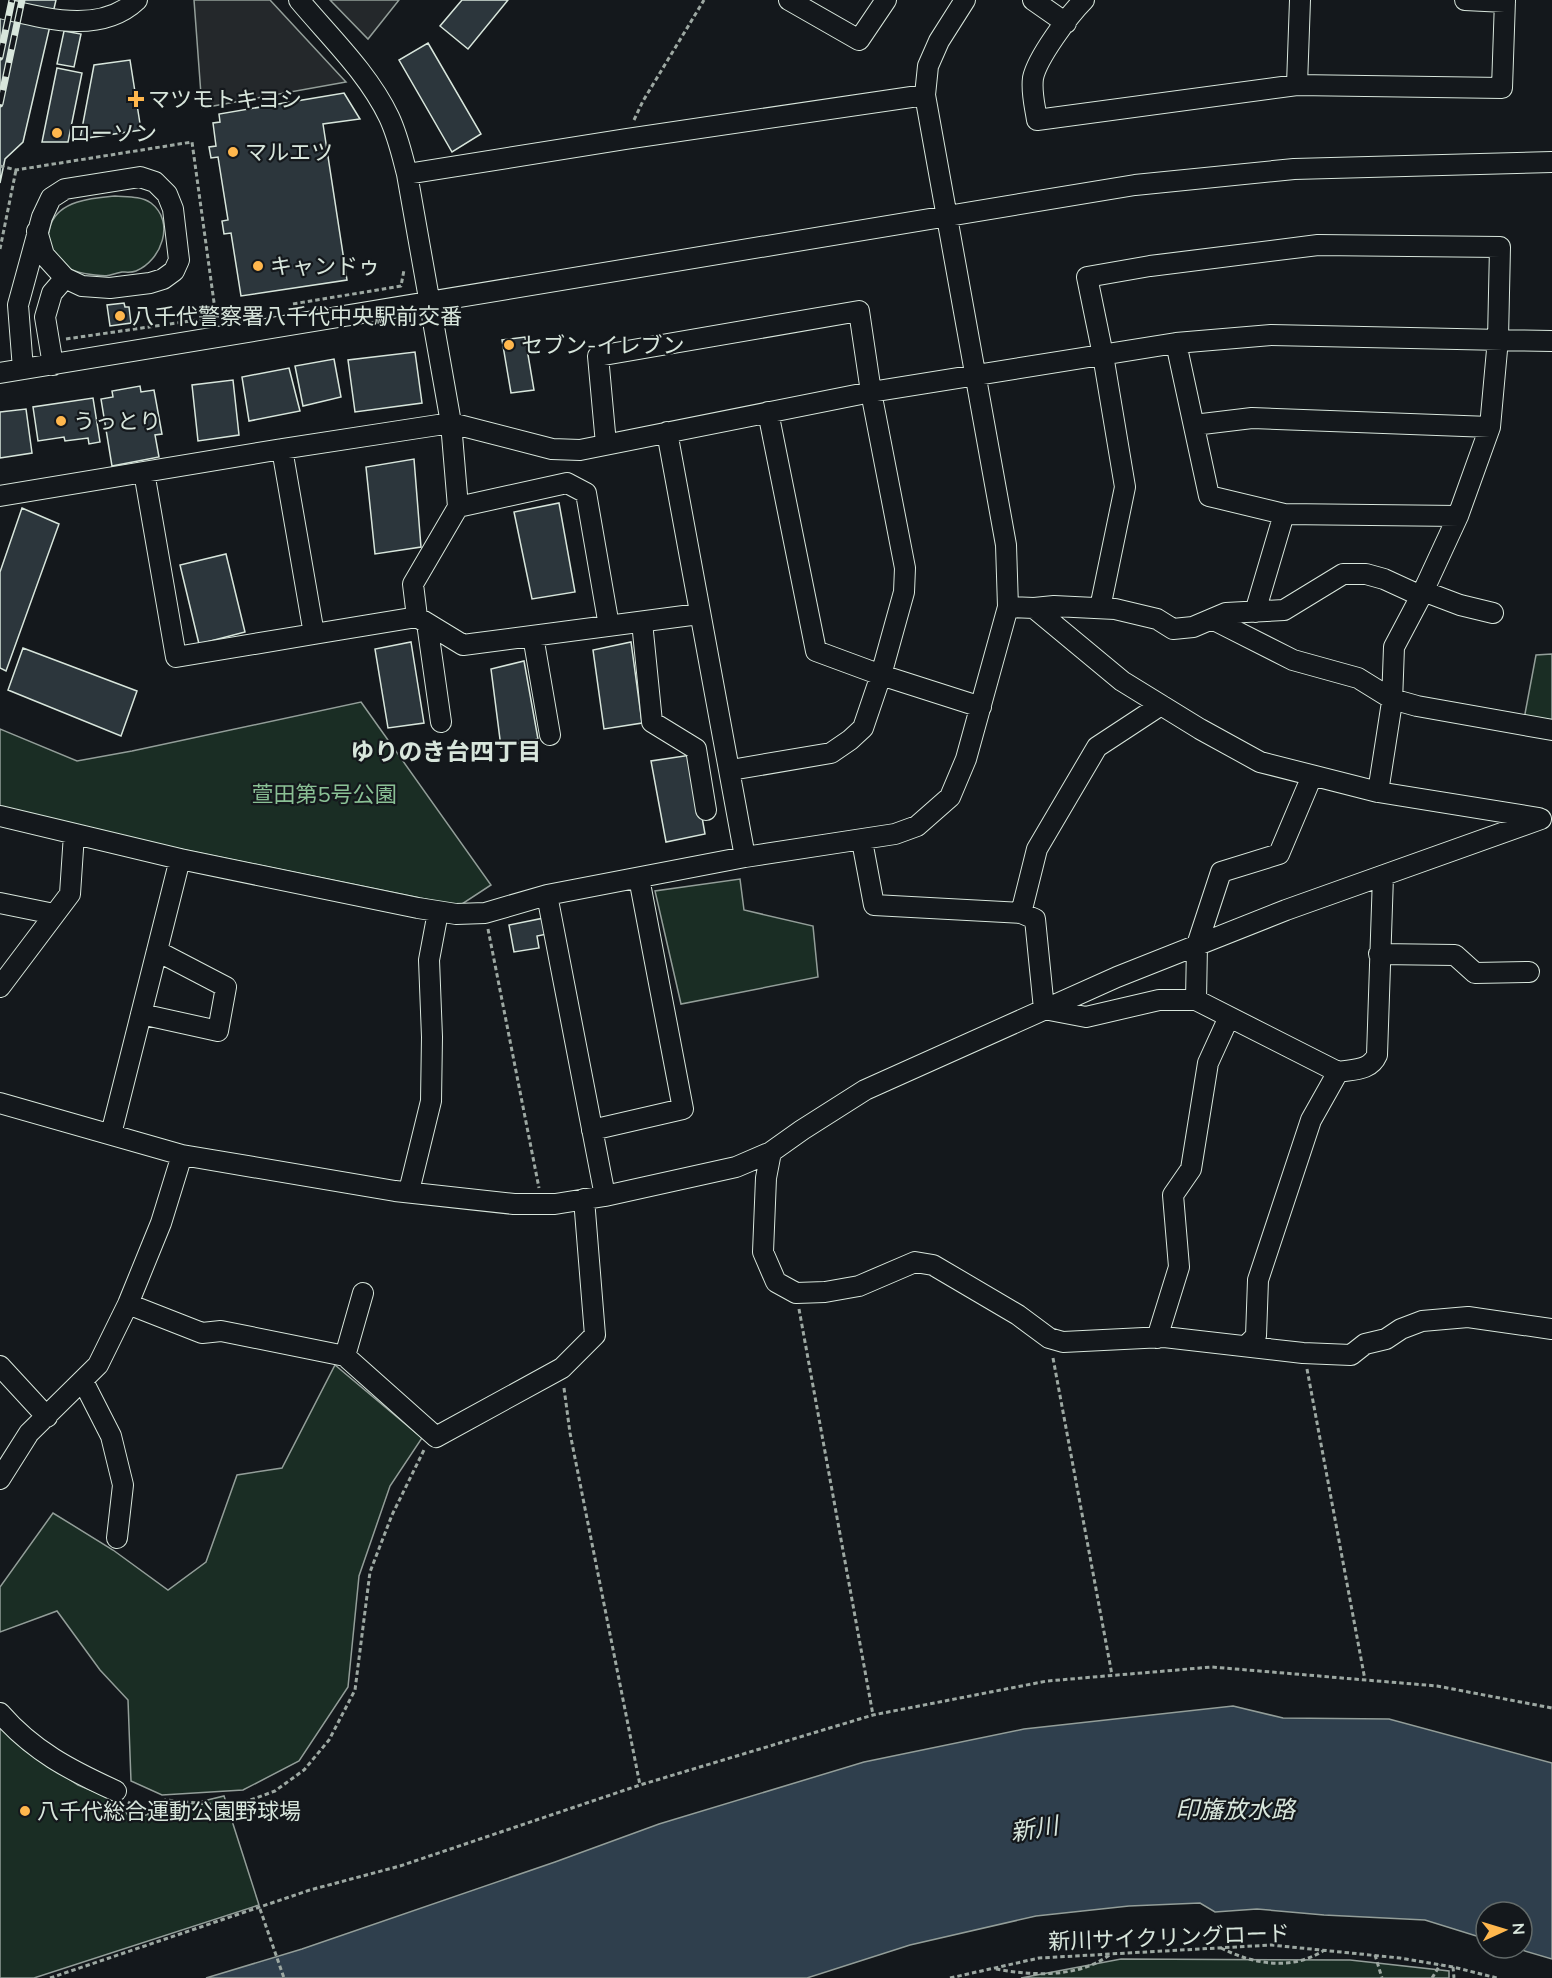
<svg xmlns="http://www.w3.org/2000/svg" width="1552" height="1978" font-family="Mulish,'Noto Sans JP',sans-serif">
<rect width="100%" height="100%" fill="#14181c"/>
<path fill="#1a2d24" stroke="#939e99" stroke-width="1.5" d="M115 196C127 197 141 196 151 203 176 222 161 261 136 271 131 273 126 272 122 272 108 275 111 277 95 275 86 274 71 272 65 265 58 259 53 250 47 243 48 237 49 230 51 224 60 200 94 198 115 196Z
M1552 654V722L1524 719 1536 655Z
M361 702 491 885 459 906 0 812V729L77 761 132 751Z
M740 879 744 910 813 926 818 977 681 1004 655 891Z
M335 1365 422 1438 390 1486 359 1576 348 1687 299 1761 243 1790 162 1795 131 1781 128 1700 100 1670 57 1611 0 1632V1587L53 1513 113 1550 168 1590 206 1562 237 1475 282 1468Z
M0 1725 26 1750 78 1785 120 1802 130 1819 224 1796 259 1905 34 1978H0Z
M1121 1959 1350 1960 1449 1971V1978H1021Z"/>
<path fill="#24282b" stroke="#939e99" stroke-width="1.5" d="M194 0H270L346 82 202 108Z
M330 0H399L368 39Z"/>
<path fill="#2f3f4d" stroke="#939e99" stroke-width="1.5" d="M1233 1706 1283 1718 1389 1719 1552 1763V1959L1515 1948H1522V1912H1486V1939L1425 1920 1324 1915 1257 1909 1215 1912 1200 1903 1129 1906 1036 1916 910 1945 807 1978H206L302 1949 555 1862 659 1824 864 1762 1024 1729Z"/>
<path fill="#2c363c" stroke="#d8e6dc" stroke-width="1.5" d="M0 0H56L23 142 5 159 0 183Z
M462 0H508L468 49 440 26Z
M64 31 81 34 74 67 57 64Z
M428 43 481 134 452 152 399 60Z
M130 60 141 130 80 139 94 65Z
M57 68 82 73 68 142H42Z
M344 93 360 119 323 124 347 280 241 296 231 233 224 234 222 221 228 220 218 157 211 158 209 147 216 146 213 123 220 122 219 114Z
M124 303 125 307H129L131 323 110 326 107 305Z
M525 337 534 390 511 393 502 340Z
M415 352 422 403 355 412 348 360Z
M334 359 341 397 303 406 295 366Z
M289 368 300 411 249 421 242 377Z
M233 380 239 435 198 441 192 385Z
M140 386 141 392 154 390 162 434 155 435 159 457 112 466 101 399 113 397 112 391Z
M93 398 100 442 89 444 88 438 65 441 64 437 38 441 33 407Z
M26 409 32 453 0 458V412Z
M414 459 421 547 375 554 366 467Z
M559 503 575 592 532 599 514 512Z
M22 508 59 524 6 671 0 668V572Z
M226 554 245 632 199 644 180 565Z
M411 642 424 723 388 728 375 649Z
M631 642 642 723 604 729 593 650Z
M23 648 137 691 121 736 8 690Z
M524 661 538 739 501 747 491 669Z
M691 755 705 834 666 842 651 761Z
M544 918 547 934 537 936 539 948 514 952 509 925Z"/>
<g fill="none" stroke-linecap="round" stroke-linejoin="round">
<defs>
<path id="minor" d="M299 0C330 37 368 73 389 117 398 136 402 155 407 174L451 423 458 507 413 584 417 617
M789 0 859 40 886 0
M1033 0 1066 23
M1084 0C1069 15 1037 58 1033 78 1031 93 1035 106 1037 120L1297 85 1502 88 1505 0
M1465 0 1505 2
M0 8C44 18 100 35 137 0
M1297 85 1300 0
M407 174 626 139 925 95
M37 231 44 255 65 278
M1176 343 1209 496 1284 514 1458 516
M23 369 18 305 42 217 51 198 65 189 140 177 155 182 167 194 173 209 179 260 174 271 163 279 150 283 110 288 82 286 65 278 52 293 45 317 53 365
M0 373 1135 185 1294 169 1552 162
M768 412 816 651 881 675 981 707
M1194 425 1252 418 1490 427
M667 432 745 857
M606 444 598 356 859 311 871 392 905 568 904 592 881 675 863 728 850 740 831 753 731 770
M282 449 314 634 417 617 463 645 699 614
M144 472 176 657 314 634
M0 496 282 449 451 423 552 449 580 450 871 392 1176 343 1271 335 1552 341
M458 507 567 483 586 493 609 626
M1423 591 1460 605 1493 613
M1008 607 1034 608 1122 681 1200 729 1260 762 1378 792 1539 818
M1034 608 1054 606 1115 609 1157 619 1173 629 1193 627 1226 613 1284 610 1343 574H1366L1384 579 1421 596
M1100 608 1125 487 1103 355 1087 277 1150 266 1318 245 1500 247 1498 339 1490 427 1458 516 1421 596 1394 647 1392 702 1378 792
M1255 612 1284 514
M1212 619 1293 660 1358 678 1392 699 1417 706 1552 730
M642 622 652 722 696 749 706 810
M427 623 441 722
M533 636 550 735
M0 816 180 859 418 908 456 914 485 913 547 895 745 857 895 834 917 826 950 797 966 759 1008 607 1006 545 925 95 928 66 939 41 965 0
M1541 819 1286 910 1117 977 865 1090 802 1130 771 1152 766 1178 763 1252 776 1282 796 1293 825 1292 859 1286 915 1262 933 1265 1018 1315 1049 1338 1063 1342 1164 1337 1303 1353 1351 1355 1365 1344 1386 1339 1401 1329 1422 1321 1468 1317 1552 1329
M862 841 874 905 1021 913 1035 919 1044 1009
M547 895 605 1196
M0 903 54 914
M1021 913 1037 849 1097 747 1161 705
M1379 954 1455 955 1475 973 1529 972
M0 987 70 894 74 834
M1196 1000 1197 945 1221 872 1279 854 1312 776
M1044 1009 1086 1017 1159 1000H1196L1338 1072
M141 1014 218 1031 226 987 157 951
M0 1103 182 1155 395 1191 514 1204H555L605 1196 736 1167 771 1152
M592 1130 683 1109 639 878
M111 1134 180 859
M409 1191 431 1101 432 1037 429 960 438 912
M128 1304 202 1333 221 1331 345 1356 436 1437 562 1368 595 1335 584 1199
M1157 1338 1179 1267 1173 1195 1191 1169 1208 1063 1229 1017
M1246 1346 1256 1336 1258 1280 1311 1120 1338 1072C1354 1069 1370 1071 1377 1055L1383 876
M345 1356 363 1293
M0 1366 47 1417
M83 1381 111 1436 123 1485 117 1538
M0 1479 29 1433 98 1365 128 1304 161 1223 182 1155
M0 1713C33 1751 70 1770 116 1791"/>
</defs>
<use href="#minor" stroke="#d8e6dc" stroke-width="22"/>
<path stroke="#9da8a2" stroke-width="3" stroke-dasharray="4.5 3" stroke-linecap="butt" d="M634 120 643 101 704 0
M0 166 16 170 192 142 216 317
M0 249 16 170
M293 304 401 286 404 270
M66 339 204 319
M488 929 539 1188
M799 1309 873 1715
M1053 1358 1112 1675
M1307 1369 1365 1680
M564 1388 570 1433 640 1785
M128 1802 153 1816 165 1800 219 1805 245 1802 275 1791 304 1770 329 1740 355 1690 370 1572 392 1515 424 1450
M260 1909 284 1978
M1221 1948C1253 1964 1290 1971 1323 1951
M1375 1955 1382 1978
M1453 1967 1454 1978
M996 1969C1033 1976 1079 1978 1111 1954
M50 1978 310 1890 400 1866 640 1785 873 1715 1047 1681 1212 1667 1437 1686 1552 1708
M950 1978 1039 1958 1271 1945 1400 1958 1453 1967 1497 1978
M1432 1978 1440 1965"/>
<use href="#minor" stroke="#14181c" stroke-width="20"/>
<defs>
<path id="rail" d="M0 57 12 0
M0 104 22 0"/>
</defs>
<use href="#rail" stroke="#d8e6dc" stroke-width="7"/>
<use href="#rail" stroke="#14181c" stroke-width="4.5" stroke-dasharray="14" stroke-linecap="butt"/>
</g>
<g fill="#ffb74d" stroke="#14181c" stroke-width="2">
<path d="M133 90h6v6h6v6h-6v6h-6v-6h-6v-6h6z"/>
<circle cx="57" cy="133" r="6"/>
<circle cx="233" cy="152" r="6"/>
<circle cx="258" cy="266" r="6"/>
<circle cx="120" cy="316" r="6"/>
<circle cx="509" cy="345" r="6"/>
<circle cx="61" cy="421" r="6"/>
<circle cx="25" cy="1811" r="6"/>
</g>
<g text-anchor="middle" dominant-baseline="central" stroke-width="4.5" stroke-linejoin="round" paint-order="stroke">
<g font-size="22" fill="#d8e6dc" stroke="#14181c" text-anchor="start">
<text x="148" y="99">マツモトキヨシ</text>
<text x="69" y="133">ローソン</text>
<text x="245" y="152">マルエツ</text>
<text x="270" y="266">キャンドゥ</text>
<text x="132" y="316">八千代警察署八千代中央駅前交番</text>
<text x="521" y="345">セブン-イレブン</text>
<text x="73" y="421">うっとり</text>
<text x="37" y="1811">八千代総合運動公園野球場</text>
</g>
<g font-size="22" fill="#8ac095" stroke="#14181c">
<text x="324" y="794">萱田第5号公園</text>
</g>
<g font-size="22" fill="#d8e6dc" stroke="#14181c">
<text transform="translate(1169 1937) rotate(-2)">新川サイクリングロード</text>
</g>
<g font-size="24" font-weight="bold" fill="#d8e6dc" stroke="#14181c">
<text x="446" y="751">ゆりのき台四丁目</text>
</g>
<g font-size="24" font-style="italic" fill="#d8e6dc" stroke="#14181c">
<text x="1235" y="1809">印旛放水路</text>
<text transform="translate(1034 1828) rotate(-9)">新川</text>
</g>
</g>
<g transform="translate(1504 1930) rotate(86)"><circle r="28" fill="#14181c" stroke="#626a69" stroke-width="1.5"/>
<path d="M0-4.5L10 22L0 15L-10 22Z" fill="#ffb74d"/>
<text y="-9" font-size="16" font-weight="bold" text-anchor="middle" fill="#d8e6dc">N</text>
</g>
</svg>
